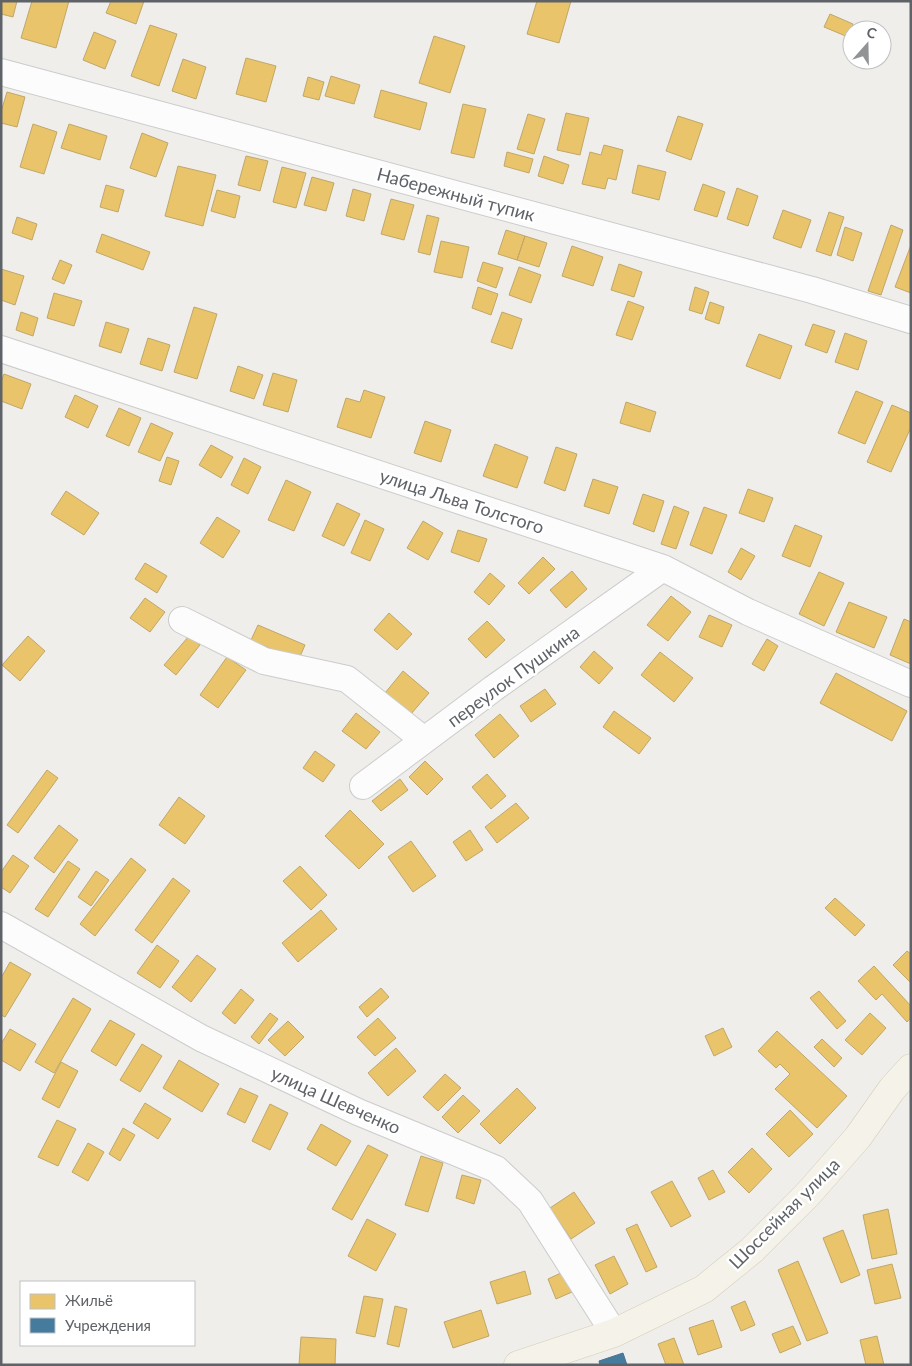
<svg xmlns="http://www.w3.org/2000/svg" width="912" height="1366" font-family="Lato,sans-serif">
<rect width="100%" height="100%" fill="#efeeea"/>
<path fill="#e9c46a" stroke="#c0a769" d="M1 1H17L13 17 1 14Z
M32 1H69L56 48 21 38Z
M111 1H144L136 24 106 13Z
M537 1H571L559 43 527 34Z
M830 14 853 24 848 37 824 27Z
M150 25 177 34 159 86 131 76Z
M94 32 116 41 105 69 83 60Z
M434 36 465 46 450 93 419 83Z
M246 58 276 66 266 102 236 94Z
M183 59 206 67 196 99 172 91Z
M331 76 360 85 354 104 325 96Z
M308 77 324 82 319 100 303 96Z
M381 90 427 103 420 130 374 117Z
M7 92 25 97 17 127 1 123V112Z
M463 104 486 109 474 158 451 153Z
M566 113 589 118 580 155 557 150Z
M528 114 545 119 534 154 517 149Z
M678 116 703 124 691 160 666 151Z
M33 124 57 132 44 174 20 167Z
M69 124 107 136 100 160 61 148Z
M142 133 168 143 156 177 130 168Z
M604 145 623 150 616 180 608 178 605 189 582 184 590 152 601 155Z
M507 152 533 159 529 173 504 166Z
M246 156 268 161 260 191 238 185Z
M544 156 569 165 563 184 538 176Z
M638 165 666 172 659 200 632 193Z
M178 166 216 175 203 226 165 216Z
M282 167 306 173 296 208 273 202Z
M312 177 334 183 326 211 304 205Z
M703 184 725 192 717 217 694 210Z
M106 185 124 190 118 212 100 207Z
M737 188 758 196 748 226 727 219Z
M353 189 371 194 364 221 346 216Z
M217 190 240 196 235 218 211 211Z
M391 199 414 205 404 240 381 234Z
M783 210 811 220 801 248 773 238Z
M829 212 844 217 831 256 816 251Z
M427 215 439 218 430 255 418 252Z
M17 217 37 224 32 240 12 233Z
M891 225 903 230 881 295 868 291Z
M845 227 862 233 853 261 837 255Z
M506 230 525 236 517 260 498 254Z
M102 234 150 252 143 270 96 252Z
M525 236 547 243 539 267 517 260Z
M441 241 469 247 462 278 434 272Z
M911 245V293L895 287Z
M572 246 603 257 593 286 562 276Z
M60 260 72 265 64 284 52 279Z
M483 262 503 268 496 288 477 281Z
M619 264 642 272 634 297 611 290Z
M519 267 541 275 531 303 509 295Z
M1 269 24 276 15 305 1 300Z
M478 287 498 294 491 315 472 308Z
M695 287 709 292 702 314 689 310Z
M54 293 82 301 74 326 47 318Z
M628 301 644 307 632 340 616 335Z
M710 302 724 307 719 324 705 319Z
M194 307 217 314 197 379 174 372Z
M21 312 38 318 33 336 16 330Z
M502 312 522 319 512 349 491 342Z
M106 322 129 329 121 353 99 346Z
M813 324 835 331 827 353 805 345Z
M845 333 867 341 858 370 835 362Z
M759 334 792 346 780 379 746 366Z
M148 338 170 345 162 371 140 364Z
M238 366 263 375 254 399 230 391Z
M273 373 297 380 288 412 263 405Z
M4 374 31 384 22 409 1 401V382Z
M364 390 385 397 371 438 337 427 346 398 360 402Z
M856 391 883 402 865 444 838 433Z
M75 395 98 406 88 428 65 417Z
M626 402 656 412 650 432 620 423Z
M892 405 911 413V427L891 472 867 462Z
M119 408 141 418 129 446 106 436Z
M425 421 451 430 441 462 414 453Z
M151 423 173 433 160 461 138 452Z
M495 444 528 457 517 488 483 476Z
M211 445 233 457 221 478 199 465Z
M556 447 577 454 565 491 544 483Z
M167 457 179 461 171 485 159 481Z
M244 458 261 467 248 494 231 485Z
M593 479 618 487 609 514 584 506Z
M286 480 311 492 294 531 268 520Z
M748 489 773 498 764 522 739 513Z
M66 491 99 513 84 535 51 514Z
M643 494 664 501 654 532 633 524Z
M337 503 360 514 344 546 322 536Z
M674 506 689 512 676 549 661 544Z
M704 507 727 515 712 554 690 545Z
M217 517 240 531 223 558 200 543Z
M365 520 384 529 370 561 351 553Z
M423 521 443 533 428 560 407 548Z
M795 525 822 536 810 567 782 556Z
M458 530 487 539 479 562 451 552Z
M741 548 755 556 741 580 728 572Z
M543 557 555 569 529 594 518 583Z
M145 563 167 576 157 593 135 579Z
M572 571 587 589 566 608 550 590Z
M819 572 844 583 824 626 799 614Z
M490 573 505 586 489 605 474 592Z
M671 596 691 612 668 641 647 625Z
M145 598 165 612 150 632 130 618Z
M849 602 887 617 874 648 836 632Z
M389 613 412 634 397 650 374 630Z
M709 615 732 625 722 647 699 637Z
M904 619 911 622V664L890 655Z
M487 621 505 640 486 658 468 639Z
M258 625 305 645 298 661 251 640Z
M28 636 45 651 20 681 2 665Z
M189 636 200 645 176 675 164 665Z
M767 639 778 646 764 671 752 664Z
M594 651 613 668 599 684 580 667Z
M660 652 693 678 674 702 641 675Z
M227 657 246 670 218 708 200 695Z
M403 671 429 693 411 714 385 693Z
M836 673 907 711 892 741 820 703Z
M545 689 556 704 531 722 520 706Z
M614 711 651 738 639 754 603 727Z
M356 713 380 732 366 749 342 731Z
M500 714 519 736 494 758 475 735Z
M315 751 335 765 323 782 303 768Z
M425 761 443 779 427 795 409 777Z
M47 770 58 778 18 833 7 825Z
M487 774 506 796 491 809 472 787Z
M400 779 408 790 381 811 372 801Z
M179 797 205 816 185 844 159 825Z
M516 803 529 818 497 843 485 827Z
M350 810 384 844 359 869 325 836Z
M59 825 78 840 54 873 34 858Z
M470 830 483 850 466 861 453 842Z
M411 841 436 876 413 892 388 857Z
M13 855 29 866 10 893 1 887V872Z
M131 858 146 870 95 936 80 924Z
M68 861 80 869 48 917 35 909Z
M300 866 327 895 311 910 283 881Z
M96 871 109 880 91 906 78 897Z
M173 878 190 891 152 943 135 930Z
M835 898 865 925 855 936 825 908Z
M321 910 337 929 298 962 282 943Z
M157 945 179 961 160 988 137 973Z
M907 951 911 954V983L893 965Z
M197 955 216 969 191 1002 172 987Z
M10 962 31 974 5 1017 1 1015V978Z
M874 966 911 1006V1018L907 1022 882 994 876 1000 858 981Z
M381 988 389 997 367 1017 359 1007Z
M241 989 254 1000 235 1024 222 1013Z
M819 991 846 1021 837 1029 810 998Z
M73 998 91 1009 54 1073 35 1062Z
M270 1013 278 1019 259 1044 251 1037Z
M870 1013 886 1028 862 1055 845 1040Z
M378 1018 396 1038 375 1056 357 1037Z
M110 1020 135 1034 116 1066 91 1051Z
M288 1021 304 1037 285 1056 268 1040Z
M723 1028 732 1047 714 1056 705 1036Z
M10 1029 36 1044 20 1071 1 1060V1044Z
M777 1031 847 1096 817 1128 775 1089 790 1074 780 1064 776 1068 758 1051Z
M822 1039 842 1058 834 1067 814 1047Z
M142 1044 162 1056 140 1092 120 1080Z
M396 1048 416 1071 388 1096 368 1073Z
M179 1060 219 1084 202 1112 163 1088Z
M61 1062 78 1071 59 1108 42 1099Z
M445 1074 461 1088 438 1111 423 1097Z
M240 1088 258 1096 245 1123 227 1114Z
M517 1088 536 1108 500 1144 480 1124Z
M463 1095 480 1111 458 1133 442 1117Z
M145 1103 171 1119 158 1139 133 1123Z
M270 1104 288 1113 270 1150 252 1141Z
M790 1110 813 1134 789 1157 766 1134Z
M57 1120 76 1129 58 1166 38 1157Z
M321 1124 351 1141 336 1166 307 1149Z
M123 1128 135 1135 120 1161 109 1154Z
M88 1143 104 1152 88 1181 72 1172Z
M368 1145 388 1155 352 1220 332 1209Z
M752 1148 772 1169 749 1193 728 1172Z
M421 1156 443 1163 428 1212 405 1205Z
M713 1170 725 1192 709 1200 698 1178Z
M462 1175 481 1180 474 1204 456 1198Z
M672 1181 691 1216 671 1227 651 1192Z
M574 1192 595 1223 571 1239 550 1208Z
M888 1209 897 1254 872 1259 863 1215Z
M367 1219 396 1234 376 1271 348 1256Z
M637 1224 657 1267 646 1272 626 1229Z
M843 1230 860 1275 841 1283 823 1238Z
M614 1256 628 1284 610 1294 595 1265Z
M798 1261 828 1333 807 1341 778 1270Z
M892 1264 901 1298 875 1304 867 1270Z
M525 1271 531 1294 497 1304 490 1282Z
M563 1272 572 1292 556 1299 548 1279Z
M364 1296 383 1299 375 1337 356 1333Z
M745 1301 755 1325 741 1331 731 1307Z
M395 1306 407 1309 399 1347 387 1344Z
M481 1310 489 1336 453 1348 444 1322Z
M713 1320 722 1347 698 1355 689 1328Z
M793 1326 801 1344 780 1353 772 1334Z
M877 1336 884 1365H866L860 1340Z
M301 1337 336 1339 335 1365H299Z
M674 1338 684 1365H666L658 1344Z"/>
<path fill="#457b9d" stroke="#4d748d" d="M623 1353 627 1365H600L599 1361Z"/>
<g fill="none" stroke-linecap="round" stroke-linejoin="round">
<defs>
<path id="minor" d="M1 72 812 290 911 320
M1 349 663 568 748 612 911 684
M182 620 264 661 347 679 424 740
M363 786 494 688 663 568
M1 925 201 1038 358 1112 496 1169 530 1201 614 1333"/>
<path id="major" d="M518 1365 614 1333 704 1289 752 1250 808 1194 858 1137 892 1089 911 1068"/>
</defs>
<use href="#minor" stroke="#cbcccc" stroke-width="28"/>
<use href="#major" stroke="#d7ceb8" stroke-width="29"/>
<use href="#minor" stroke="#fdfcfc" stroke-width="26"/>
<use href="#major" stroke="#f4f2e9" stroke-width="28"/>
</g>
<g text-anchor="middle" dominant-baseline="central" stroke-width="5" stroke-linejoin="round" paint-order="stroke">
<g font-size="18" fill="#5f6368" stroke="#fff">
<text transform="translate(456 194) rotate(15)">Набережный тупик</text>
<text transform="translate(462 501) rotate(18)">улица Льва Толстого</text>
<text transform="translate(513 676) rotate(-36)">переулок Пушкина</text>
<text transform="translate(336 1100) rotate(24)">улица Шевченко</text>
<text transform="translate(784 1213) rotate(-45)">Шоссейная улица</text>
</g>
</g>
<rect width="912" height="1366" fill="none" stroke="#5f6368" stroke-width="5"/>
<rect x="20" y="1281" width="175" height="65" fill="#ffffff" stroke="#bfc1c3"/>
<rect x="30" y="1294" width="25" height="15" fill="#e9c46a" stroke="#bfc1c3"/>
<text x="65" y="1306" font-size="15" fill="#5f6368">Жильё</text>
<rect x="30" y="1318" width="25" height="15" fill="#457b9d" stroke="#bfc1c3"/>
<text x="65" y="1331" font-size="15" fill="#5f6368">Учреждения</text>
<g transform="translate(867 45) rotate(20)"><circle r="24" fill="#ffffff" stroke="#bfc1c3"/>
<path d="M0-4L9 19L0 12L-9 19Z" fill="#919496"/>
<text y="-8" font-size="14" font-weight="bold" text-anchor="middle" fill="#5f6368">С</text>
</g>
</svg>
